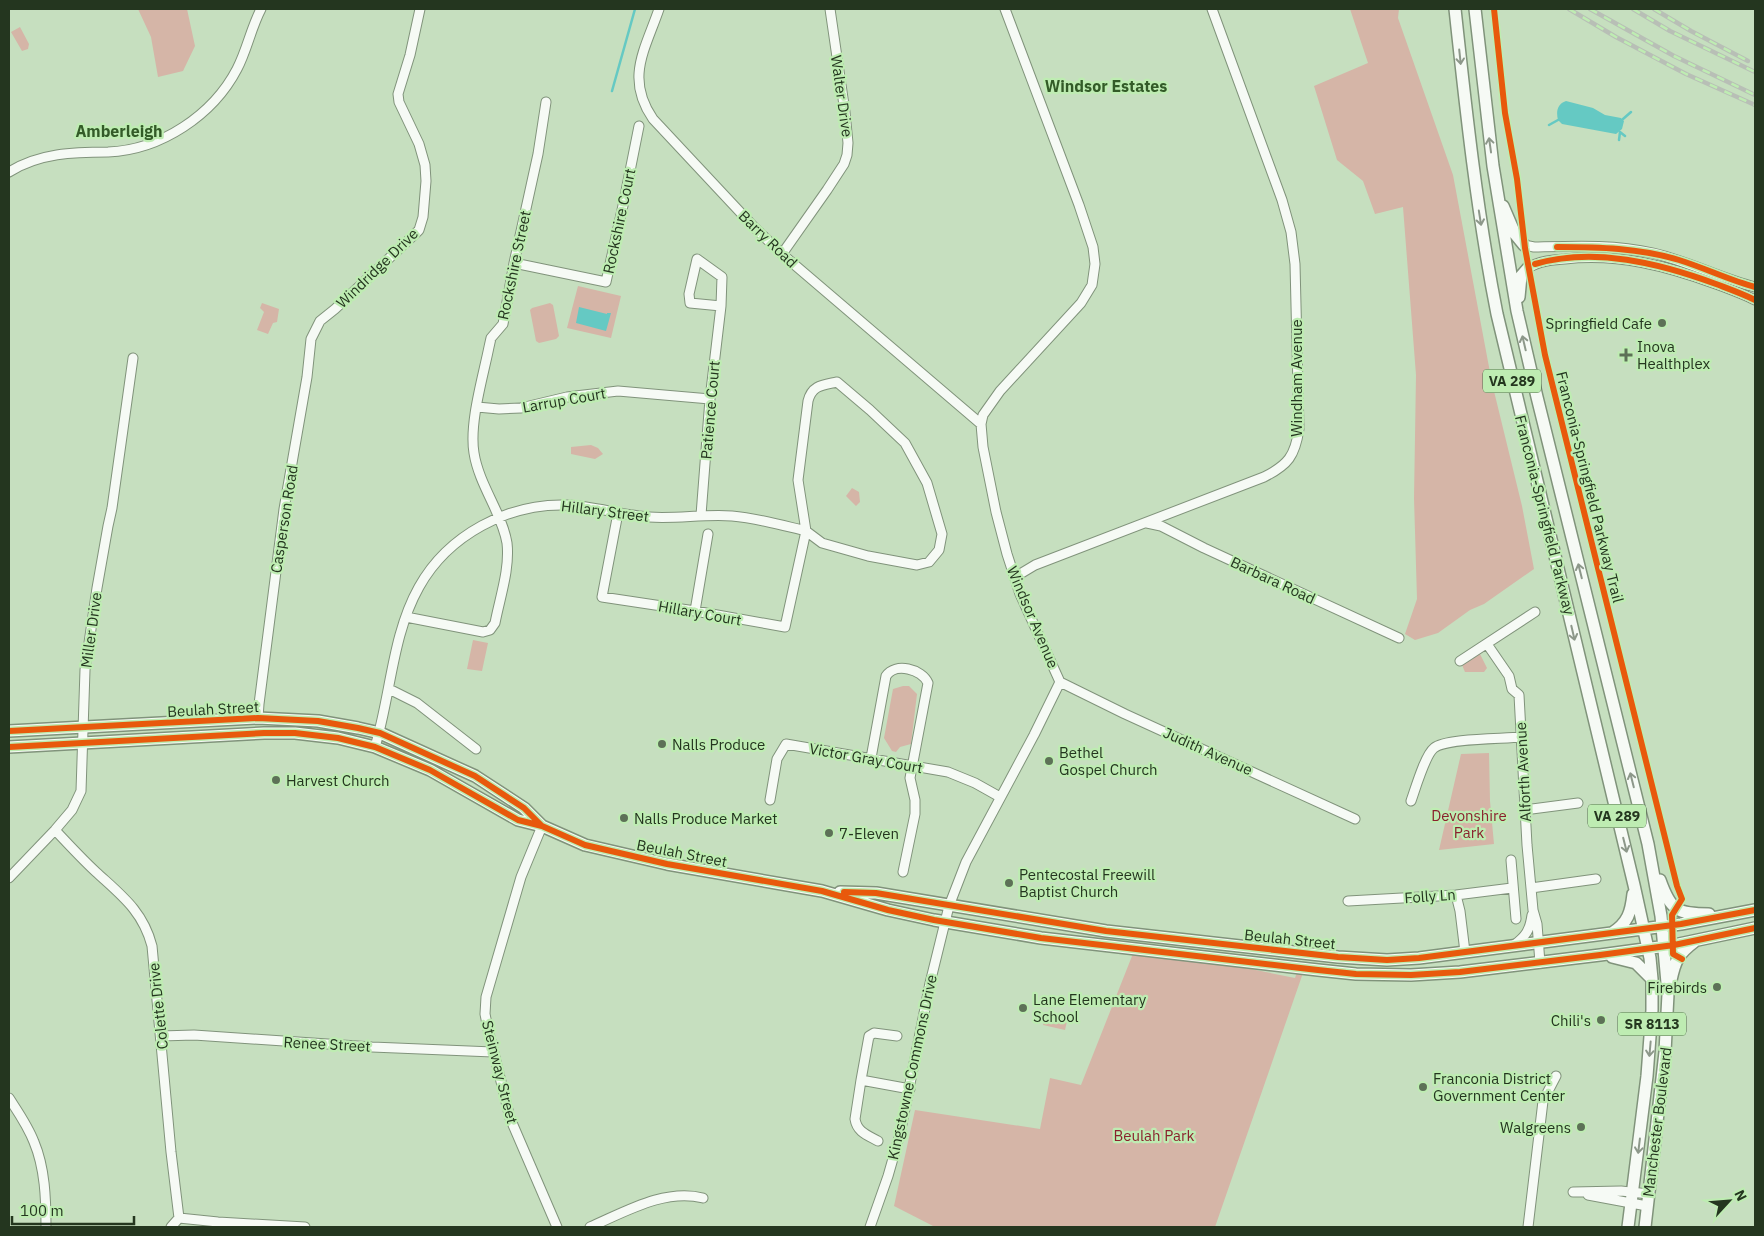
<svg xmlns="http://www.w3.org/2000/svg" width="1764" height="1236" font-family="'IBM Plex Sans',sans-serif">
<rect width="100%" height="100%" fill="#c6dfbf"/>
<path fill="#d5b5a7" d="M138 9H187L195 46 183 71 158 77 151 37Z
M1350 9H1399L1398 18 1453 175 1492 383 1522 506 1534 569 1484 604 1470 610 1438 633 1415 640 1405 634 1417 599 1414 498 1416 375 1403 207 1375 214 1363 181 1337 160 1314 86 1368 63Z
M20 27 29 44 28 49 22 51 11 32Z
M578 286 621 296 611 338 567 328Z
M262 303 279 309 277 322 273 323 268 334 257 330 264 312 260 308Z
M550 303 553 305 559 336 556 339 539 343 536 341 530 310 532 308Z
M591 445 598 448 603 454 595 459 571 454V447Z
M852 488 859 492 860 502 856 506 846 496Z
M473 640 488 643 482 671 467 669Z
M1480 654 1487 668 1484 672H1465L1462 665Z
M903 686H909L917 694 911 744 900 747 896 752 892 751 884 738 893 689Z
M1489 753 1490 801 1494 844 1439 850 1461 754Z
M1136 946 1295 978 1298 969 1304 970 1215 1227H935L894 1206 915 1110 1040 1129 1050 1078 1081 1085Z
M1045 1013 1068 1017 1065 1030 1043 1025Z"/>
<path fill="#65c9c3" d="M1566 101 1593 108 1605 115 1621 118 1624 121 1622 129 1616 134 1562 124 1558 120C1556 112 1557 104 1566 101Z
M579 307 607 314V313H611L606 331 576 323Z"/>
<g fill="none" stroke-linecap="round" stroke-linejoin="round">
<path stroke="#65c9c3" stroke-width="2.5" d="M612 91 635 9
M1623 119 1631 112
M1549 125 1558 120
M1620 132 1625 136
M1619 140 1620 132"/>
<defs>
<path id="minor" d="M659 9C645 50 625 78 653 119L754 227 782 254 981 424
M9 172C39 153 74 152 108 152 161 150 213 115 237 69 247 50 251 28 261 9
M1524 245 1534 247C1574 246 1614 244 1653 253 1688 261 1720 278 1755 287
M782 254 827 190 844 164 847 155 848 143 845 112 830 9
M697 259 722 277 721 306 690 303 689 294Z
M514 263 606 282 624 201 639 126
M1528 268C1539 261 1552 260 1565 259 1618 253 1667 266 1716 284 1729 289 1743 294 1755 300
M837 382 870 410 905 443 927 483 942 534 939 550 929 562 917 565 868 556 822 543 806 531 798 480 808 401C812 385 823 385 837 382Z
M477 407 499 409 521 408 567 397 618 391 710 399
M701 515 710 399 721 306
M1147 523 1161 526 1204 548 1399 638
M1015 577 1035 565 1264 477C1288 465 1295 456 1299 429L1295 264 1291 232 1282 200 1212 9
M695 611 708 534
M406 617 483 632 490 630 495 623C500 597 510 569 507 543 502 513 479 485 474 453 469 423 483 377 489 347L491 338 503 324 514 263 538 154 546 102
M1487 644 1509 676 1512 689 1519 695 1527 845 1533 910 1537 924 1540 963
M1460 661 1535 612
M1060 682 1125 714 1355 819
M389 689 417 703 476 749
M258 718 259 704 284 509 307 377 311 339 320 321 335 309 415 234 419 230 423 217 426 181 425 165 419 144 399 102 398 94 410 55 420 9
M375 747C391 694 392 635 419 587 448 535 508 503 567 505 594 506 621 515 649 517 676 519 704 514 732 516 757 518 781 525 806 531L785 627 695 611 602 597 618 513
M871 758 886 676C895 662 922 669 928 683L910 778 915 800V814L903 872
M770 800 777 759 786 744 948 772 975 783 1000 797
M1411 801C1415 790 1425 755 1434 748 1446 738 1503 739 1521 737
M1524 810 1578 803
M542 826 521 877 486 997 485 1014 488 1029 510 1118 557 1227
M55 830C69 845 82 859 96 872 121 895 143 911 152 946L171 1152 179 1218
M1511 860 1516 919
M9 878 55 830 72 810 81 791 85 670 97 588 108 526 112 508 133 358
M1531 888 1596 879
M1456 895 1460 911 1465 952
M1348 901 1456 895 1512 888
M1514 945C1526 936 1530 930 1532 915
M161 1036 194 1035 372 1047 493 1052
M897 1036 874 1033 869 1036 861 1080 910 1089
M861 1080 855 1119C857 1132 867 1135 878 1141
M9 1098C18 1112 28 1126 34 1142 45 1168 46 1199 46 1227
M1573 1192 1621 1191 1649 1194
M1588 1195 1647 1206
M179 1218 218 1222 305 1227
M171 1227 179 1218
M590 1227C625 1212 665 1188 703 1198
M870 1227 888 1176 900 1134 930 983 949 906 966 862 1034 735 1060 682 1020 594 1007 554 996 512 983 447 981 424 983 415 1000 391 1081 303 1092 285 1095 264 1093 247 1079 205 1005 9
M1528 1227 1543 1101 1556 1076"/>
<path id="major" d="M1455 9C1466 111 1477 213 1497 314L1634 885 1650 958 1652 979V1010L1647 1076 1628 1227
M1475 9 1493 166 1517 311 1537 397 1648 844 1661 916 1668 994 1665 1052 1645 1227
M1503 206 1515 234 1524 245
M1519 297 1521 276 1528 268
M9 731 258 718 318 721 358 728 380 733 475 776 524 808 541 825
M9 747 264 733H295L338 738 375 747 430 770 518 820 542 826 585 845 667 864 822 891 888 910 934 920 1041 938 1318 970 1356 974 1411 975 1460 972 1600 955 1674 945 1755 928
M1660 880C1671 911 1677 914 1709 914
M840 892 876 893 1106 931 1338 957 1387 960 1419 958 1681 924 1755 910
M1612 933C1628 923 1631 912 1633 894
M1612 957 1636 963 1652 979
M1671 980C1675 961 1678 954 1694 942"/>
</defs>
<use href="#minor" stroke="#80937b" stroke-width="11"/>
<use href="#major" stroke="#80937b" stroke-width="14"/>
<use href="#minor" stroke="#f6faf5" stroke-width="9"/>
<use href="#major" stroke="#f6faf5" stroke-width="11"/>
<defs>
<path id="rail" d="M1569 9 1616 37 1686 74 1755 105
M1590 9 1674 56 1755 95
M1633 9 1670 31 1755 72
M1654 9 1691 31 1748 61"/>
</defs>
<use href="#rail" stroke="#b8bfb6" stroke-width="4.5"/>
<use href="#rail" stroke="#beecb2" stroke-width="2.5" stroke-dasharray="8" stroke-linecap="butt"/>
<defs>
<path id="cycleway" d="M1494 9 1505 113 1517 179 1525 248 1545 355 1677 886 1682 899 1672 915 1673 954 1682 959
M1557 247C1599 247 1639 248 1679 260 1705 268 1729 280 1755 287
M1535 264C1595 247 1659 263 1716 284 1729 289 1743 294 1755 300
M9 731 258 718 318 721 358 728 380 733 475 776 524 808 542 826
M9 747 264 733H295L338 738 375 747 430 770 518 820 542 826 585 845 667 864 822 891 888 910 934 920 1041 938 1318 970 1356 974 1411 975 1460 972 1600 955 1674 945 1755 928
M844 892 876 893 1106 931 1338 957 1387 960 1419 958 1681 924 1755 910"/>
</defs>
<use href="#cycleway" stroke="#beecb2" stroke-width="9"/>
<use href="#cycleway" stroke="#e8590c" stroke-width="6"/>
</g>
<defs><path id="oneway-shaft" d="M-6 0H5M1.5-3L5.5 0L1.5 3" fill="none" stroke-width="1.6" stroke-linecap="round" stroke-linejoin="round" transform="scale(1.25)"/></defs>
<g stroke="#8d988a">
<use href="#oneway-shaft" transform="translate(1460 57) rotate(84)"/>
<use href="#oneway-shaft" transform="translate(1490 145) rotate(-98)"/>
<use href="#oneway-shaft" transform="translate(1480 218) rotate(81)"/>
<use href="#oneway-shaft" transform="translate(1524 343) rotate(-103)"/>
<use href="#oneway-shaft" transform="translate(1580 571) rotate(-104)"/>
<use href="#oneway-shaft" transform="translate(1573 633) rotate(77)"/>
<use href="#oneway-shaft" transform="translate(1632 780) rotate(-104)"/>
<use href="#oneway-shaft" transform="translate(1625 845) rotate(76)"/>
<use href="#oneway-shaft" transform="translate(1650 1049) rotate(95)"/>
<use href="#oneway-shaft" transform="translate(1639 1146) rotate(97)"/>
</g>
<g fill="#5d7157" stroke="#beecb2" stroke-width="2">
<circle cx="1662" cy="323" r="5"/>
<path d="M1623.5 347.5h5v5h5v5h-5v5h-5v-5h-5v-5h5z"/>
<circle cx="662" cy="744" r="5"/>
<circle cx="1049" cy="761" r="5"/>
<circle cx="276" cy="780" r="5"/>
<circle cx="624" cy="818" r="5"/>
<circle cx="829" cy="833" r="5"/>
<circle cx="1009" cy="883" r="5"/>
<circle cx="1717" cy="987" r="5"/>
<circle cx="1023" cy="1008" r="5"/>
<circle cx="1601" cy="1020" r="5"/>
<circle cx="1423" cy="1087" r="5"/>
<circle cx="1581" cy="1127" r="5"/>
</g>
<g text-anchor="middle" dominant-baseline="central" stroke-width="4.5" stroke-linejoin="round" paint-order="stroke">
<g fill="#beecb2" stroke="#526d4b" stroke-width="1">
<rect x="1483" y="369.5" width="58" height="23" rx="4"/>
<rect x="1588" y="804.5" width="58" height="23" rx="4"/>
<rect x="1618" y="1012.5" width="68" height="23" rx="4"/>
</g>
<g font-size="14" font-weight="bold" fill="#24361f">
<text x="1512" y="381">VA 289</text>
<text x="1617" y="816">VA 289</text>
<text x="1652" y="1024">SR 8113</text>
</g>
<g font-size="15" fill="#24361f" stroke="#beecb2">
<text transform="translate(842 96) rotate(82)">Walter Drive</text>
<text transform="translate(619 221) rotate(-78)">Rockshire Court</text>
<text transform="translate(768 239) rotate(44)">Barry Road</text>
<text transform="translate(514 265) rotate(-78)">Rockshire Street</text>
<text transform="translate(377 268) rotate(-44)">Windridge Drive</text>
<text transform="translate(1296 378) rotate(-90)">Windham Avenue</text>
<text transform="translate(564 400) rotate(-10)">Larrup Court</text>
<text transform="translate(710 410) rotate(-85)">Patience Court</text>
<text transform="translate(1590 487) rotate(76)">Franconia-Springfield Parkway Trail</text>
<text transform="translate(605 511) rotate(7)">Hillary Street</text>
<text transform="translate(1545 515) rotate(76)">Franconia-Springfield Parkway</text>
<text transform="translate(284 519) rotate(-81)">Casperson Road</text>
<text transform="translate(1273 580) rotate(25)">Barbara Road</text>
<text transform="translate(700 613) rotate(10)">Hillary Court</text>
<text transform="translate(1033 617) rotate(67)">Windsor Avenue</text>
<text transform="translate(91 630) rotate(-82)">Miller Drive</text>
<text transform="translate(213 709) rotate(-3)">Beulah Street</text>
<text transform="translate(1208 751) rotate(24)">Judith Avenue</text>
<text transform="translate(866 758) rotate(10)">Victor Gray Court</text>
<text transform="translate(1523 772) rotate(-93)">Alforth Avenue</text>
<text transform="translate(682 853) rotate(11)">Beulah Street</text>
<text transform="translate(1430 896) rotate(-4)">Folly Ln</text>
<text transform="translate(1290 939) rotate(6)">Beulah Street</text>
<text transform="translate(158 1006) rotate(-96)">Colette Drive</text>
<text transform="translate(327 1044) rotate(3)">Renee Street</text>
<text transform="translate(912 1067) rotate(-78)">Kingstowne Commons Drive</text>
<text transform="translate(500 1072) rotate(76)">Steinway Street</text>
<text transform="translate(1657 1122) rotate(-83)">Manchester Boulevard</text>
</g>
<g font-size="15" fill="#24361f" stroke="#beecb2" text-anchor="start">
<text x="1652" y="323" text-anchor="end">Springfield Cafe</text>
<text x="1637" y="346">Inova<tspan x="1637" dy="17">Healthplex</tspan></text>
<text x="672" y="744">Nalls Produce</text>
<text x="1059" y="752">Bethel<tspan x="1059" dy="17">Gospel Church</tspan></text>
<text x="286" y="780">Harvest Church</text>
<text x="634" y="818">Nalls Produce Market</text>
<text x="839" y="833">7-Eleven</text>
<text x="1019" y="874">Pentecostal Freewill<tspan x="1019" dy="17">Baptist Church</tspan></text>
<text x="1707" y="987" text-anchor="end">Firebirds</text>
<text x="1033" y="999">Lane Elementary<tspan x="1033" dy="17">School</tspan></text>
<text x="1591" y="1020" text-anchor="end">Chili's</text>
<text x="1433" y="1078">Franconia District<tspan x="1433" dy="17">Government Center</tspan></text>
<text x="1571" y="1127" text-anchor="end">Walgreens</text>
</g>
<g font-size="15" fill="#8a212d" stroke="#beecb2">
<text x="1469" y="815">Devonshire<tspan x="1469" dy="17">Park</tspan></text>
<text x="1154" y="1135">Beulah Park</text>
</g>
<g font-size="16" font-weight="bold" fill="#335b28" stroke="#beecb2">
<text x="1106" y="86">Windsor Estates</text>
<text x="119" y="131">Amberleigh</text>
</g>
</g>
<rect width="1764" height="1236" fill="none" stroke="#24361f" stroke-width="20"/>
<g transform="translate(1729 1201) rotate(64)" stroke="#beecb2" stroke-width="4" paint-order="stroke">
<path d="M0-4L9 19L0 12L-9 19Z" fill="#24361f"/>
<text y="-8" font-size="14" font-weight="bold" text-anchor="middle" fill="#24361f">N</text>
</g>
<path d="M12 1216v8h122v-8" fill="none" stroke="#24361f" stroke-width="2.5"/>
<text x="20" y="1216" font-size="15" fill="#24361f" stroke="#beecb2" stroke-width="4" paint-order="stroke">100 m</text>
</svg>
